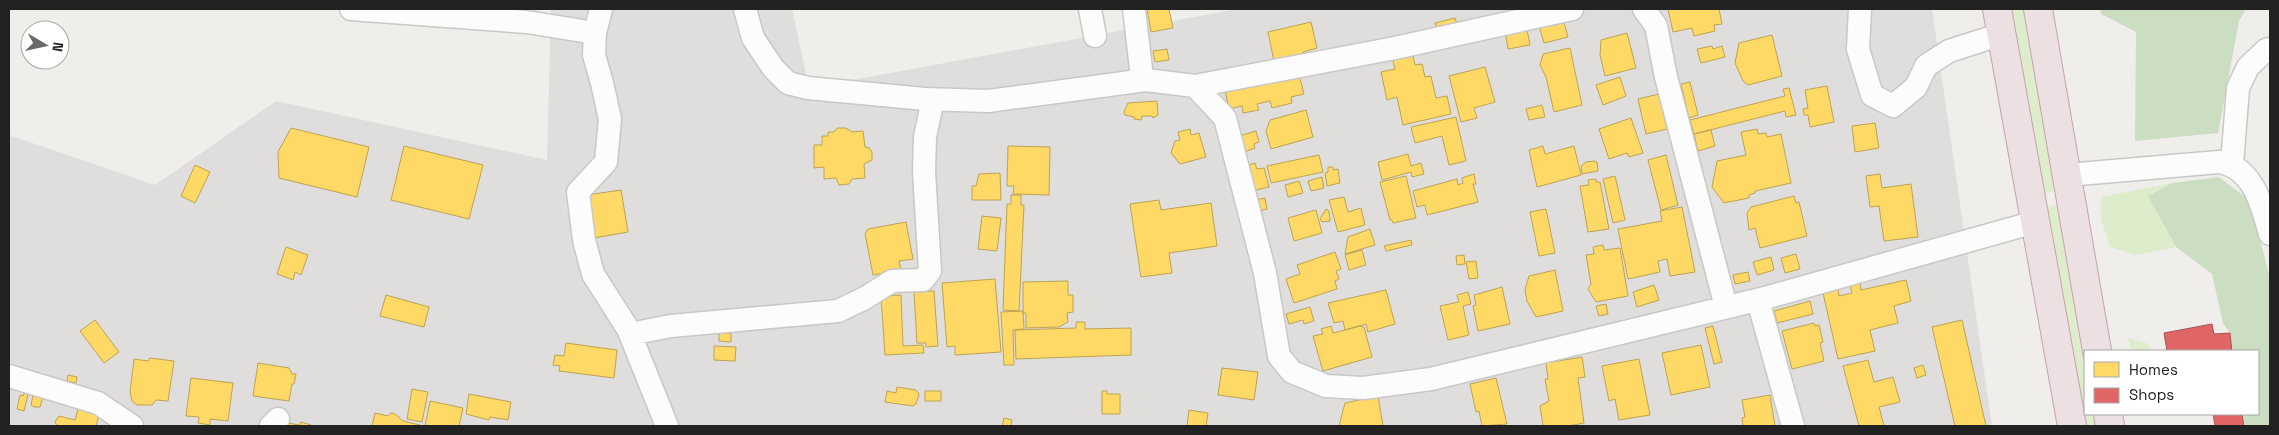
<svg xmlns="http://www.w3.org/2000/svg" width="2279" height="435" font-family="'Space Grotesk',sans-serif">
<rect width="100%" height="100%" fill="#f0eeeb"/>
<path fill="#dfdedc" d="M551 9H792L809 88 1238 9H1932L1992 426H9V135L155 185 276 101 547 160Z"/>
<path fill="#ddeccb" d="M2011 9H2027L2058 190 2043 194Z
M2172 183 2148 196 2176 247 2136 255 2110 247 2101 219V197Z
M2060 204 2085 360V414H2094L2097 426H2082L2045 208Z
M2128 338 2149 344 2150 351H2131Z"/>
<path fill="#cbdec1" d="M2100 9H2246L2239 21 2218 133 2135 141 2136 32 2101 14Z
M2219 177 2250 201 2270 278V426H2245L2243 414H2258V351H2233L2230 333 2223 323 2212 274 2176 247 2148 196 2172 183Z"/>
<path fill="#ffd966" stroke="#bda252" d="M1147 9H1169L1173 28 1151 32Z
M1668 9H1719L1722 24 1714 25 1715 31 1694 36 1692 28 1673 32Z
M1455 18 1458 27 1438 33 1435 23Z
M1563 19 1568 37 1544 43 1539 26Z
M1311 22 1317 48 1303 52V54L1274 61 1268 32Z
M1526 25 1530 45 1508 49 1505 30Z
M1627 33 1636 68 1605 76 1600 55 1601 40Z
M1772 35 1782 76 1748 85 1743 81 1735 63 1739 43Z
M1712 46 1713 49 1722 46 1725 57 1701 63 1697 49Z
M1570 48 1582 105 1554 112 1546 77 1540 65 1543 54Z
M1167 49 1169 60 1155 62 1153 51Z
M1412 52 1415 65 1422 64 1425 77 1431 76 1436 98 1447 96 1451 114 1403 125 1397 97 1387 100 1381 72 1395 69 1392 57Z
M1485 67 1495 102 1474 108 1477 118 1461 122 1449 76Z
M1299 75 1304 94 1291 97 1292 103 1272 108 1270 101 1257 104 1259 110 1243 113 1242 106 1229 109 1225 90Z
M1620 77 1626 96 1603 105 1596 85Z
M1690 82 1698 115 1689 118 1681 84Z
M1827 86 1834 122 1810 127 1808 115H1804L1803 109 1808 108 1805 90Z
M1789 88 1796 115 1786 117 1785 111 1694 134 1690 120 1785 96 1783 89Z
M1659 94 1667 129 1646 134 1638 99Z
M1157 101 1158 115 1153 118 1152 116H1142L1141 120 1134 119V117L1125 115 1124 112 1128 103Z
M1542 105 1545 117 1529 120 1526 109Z
M1306 110 1313 137 1271 149 1266 131 1270 120Z
M1456 117 1466 161 1449 165 1442 136 1415 143 1411 127Z
M1631 118 1643 153 1629 157 1627 153 1609 159 1599 129Z
M1875 123 1879 148 1855 152 1852 126Z
M291 128 369 147 357 197 279 178 278 152Z
M837 128H846L852 132 863 131 865 147 869 148 872 152V160L864 164 865 178 852 179 849 184 839 185 836 178 824 179V167L814 168V145H822V136H828V132H834Z
M1190 129 1191 135 1199 133 1206 157 1180 164 1171 153 1175 141 1180 140 1178 132Z
M1757 129 1758 134 1766 133 1767 137 1781 134 1791 183 1755 191V193L1749 195V198L1724 203 1712 187 1717 161 1746 155 1741 132Z
M1711 130 1715 146 1698 151 1694 134Z
M1256 131 1259 142 1254 144 1255 148 1244 152 1239 136Z
M404 146 483 165 469 219 391 200Z
M1008 146 1050 147 1049 195 1013 194 1014 186H1007Z
M1543 146 1545 154 1574 146 1581 175 1537 187 1529 150Z
M1408 154 1411 166 1421 163 1424 174 1412 177 1411 172 1382 180 1378 162Z
M1319 155 1323 172 1271 183 1267 166Z
M1666 155 1678 205 1661 210 1648 160Z
M1594 161 1597 162 1598 171 1582 174 1581 166 1586 162Z
M1255 163 1257 169 1264 168 1269 187 1252 191 1245 166Z
M195 165 210 172 195 203 181 196Z
M1328 167H1333V170L1338 169 1340 183 1327 186 1325 173 1328 172Z
M1000 173 1001 200H972V186H976L979 174Z
M1474 174 1476 184H1473L1478 202 1427 215 1425 205 1417 207 1413 191 1457 179 1458 185 1463 183 1462 178Z
M1880 174 1882 188 1911 184 1918 237 1884 241 1879 206 1870 207 1866 176Z
M1406 176 1416 218 1393 223 1392 220H1390L1380 182Z
M1615 176 1625 220 1613 223 1603 179Z
M1322 177 1324 188 1311 191 1308 181Z
M1596 179V182H1600L1609 229 1588 232 1580 186 1589 185 1588 180Z
M1299 181 1303 193 1288 197 1285 185Z
M621 190 628 232 594 238 587 195Z
M1011 195H1021V205H1024L1019 311 1003 310 1007 204H1011Z
M1794 196 1796 203 1799 202 1807 236 1760 248 1755 228 1749 230 1747 213 1751 207Z
M1344 197 1348 212 1361 208 1365 225 1338 232 1329 200Z
M1265 198 1267 209 1258 211 1255 200Z
M1159 200 1161 210 1211 203 1217 246 1169 253 1172 273 1141 277 1130 204Z
M1682 207 1695 272 1670 276 1667 259 1658 261 1660 272 1628 279 1618 229 1662 221 1660 211Z
M1326 209 1329 211 1330 221 1322 222 1320 219Z
M1546 209 1555 253 1539 256 1530 212Z
M1316 210 1322 233 1294 241 1288 218Z
M982 216 1001 218 997 251 978 249Z
M906 222 913 259 899 261 901 270 873 275 865 234 868 229Z
M1370 229 1375 245 1345 254 1348 237Z
M1411 240 1412 245 1386 251 1384 246Z
M1603 245 1604 250 1620 248 1628 296 1596 302 1588 289 1591 284 1586 255 1594 254 1593 247Z
M286 247 308 255 301 275 295 272 293 280 277 274Z
M1362 250 1366 265 1349 270 1345 255Z
M1335 252 1341 269 1336 271 1339 279 1335 281 1337 289 1294 303 1286 279 1300 274 1297 265Z
M1796 254 1800 269 1785 273 1781 258Z
M1464 255 1465 264 1457 265 1456 256Z
M1771 257 1774 270 1757 275 1753 262Z
M1476 261 1478 278 1469 279 1466 262Z
M1555 270 1563 311 1536 317 1527 301 1525 290 1529 276Z
M1748 272 1750 281 1735 284 1733 275Z
M995 279 1001 352 955 355V346L947 347 942 283Z
M1906 280 1911 301 1894 306 1898 323 1870 330 1875 351 1838 359 1823 293 1838 289 1839 296 1852 293 1850 285 1860 283 1861 290Z
M1068 281V295H1073V312L1067 313 1068 322 1059 327 1026 328V313H1023V282Z
M1654 285 1659 300 1637 307 1633 292Z
M1502 287 1510 324 1478 331 1473 306 1476 305 1474 295Z
M1386 290 1395 324 1368 332 1366 324 1345 330 1343 321 1334 323 1328 303Z
M934 291 938 346 926 347V343H917L914 292Z
M1468 292 1471 304 1463 306 1469 335 1448 340 1440 306 1459 302 1457 295Z
M386 295 429 307 424 327 380 316Z
M901 295 903 346 923 345 924 353 885 355 881 296Z
M1810 301 1813 314 1777 323 1774 311Z
M1606 304 1608 314 1599 316 1596 306Z
M1310 307 1314 321 1304 324 1303 320 1289 324 1286 314Z
M1023 311 1024 329 1013 330 1014 365H1004L1001 312Z
M95 320 119 352 104 363 80 331Z
M1962 320 1986 426H1955L1932 327Z
M1076 322H1085V329L1131 328V355L1016 359 1015 330 1076 328Z
M1814 323 1815 326 1819 325 1823 342 1820 343 1824 361 1792 369 1782 331Z
M1331 326 1333 333 1360 326 1364 327 1372 357 1323 371 1313 336 1323 334 1321 329Z
M1713 326 1722 362 1714 364 1705 328Z
M719 333H731V342L719 341Z
M566 343 617 350 614 378 559 371 560 366 553 365 555 355 564 356Z
M1701 345 1710 387 1671 395 1662 353Z
M714 346 736 347 735 361 714 360Z
M1582 357 1585 377 1578 378 1584 423 1568 426H1543L1540 406 1549 401 1545 379H1548L1546 363Z
M150 358 174 361 168 401 156 400 152 405H137L132 401 130 392 134 359 148 361Z
M1639 359 1650 415 1619 420 1615 399 1609 401 1602 366Z
M1868 360 1874 382 1893 377 1900 402 1879 407 1884 426H1859L1843 366Z
M258 363 289 368 292 374H296L294 384H292L289 401 253 396Z
M1923 365 1926 375 1917 378 1914 368Z
M1222 368 1258 372 1254 400 1218 395Z
M68 375 77 377 76 383 67 381Z
M191 378 233 383 228 421 210 419V425L198 423 199 417 186 416Z
M1496 378 1507 424 1482 426 1479 411 1476 412 1470 384Z
M897 387 916 390 919 394 916 404 913 406 885 402 887 391 896 393Z
M412 389 428 392 422 422 407 419Z
M925 391H941V401H925Z
M1102 391H1107V394H1120V414H1102Z
M24 393 28 394 24 411 17 409 20 395 23 396Z
M469 394 511 402 508 420 490 417 489 420 466 414Z
M33 395 43 397 40 407H34L31 405Z
M1770 395 1775 426H1743L1742 418 1745 417 1742 400Z
M1378 396 1383 426H1339L1345 403Z
M430 401 463 408 459 426H425Z
M78 409 99 415 96 426H57L55 422 59 416 75 420Z
M1189 410 1208 413 1206 426H1187Z
M375 413 388 416 391 413 395 414 403 421 420 425V426H372Z
M1004 418 1012 420 1011 426H1002Z
M301 422 311 425 310 426H285L288 423 299 425Z"/>
<path fill="#e06666" stroke="#a75252" d="M2212 324 2214 334 2230 333 2232 351H2167L2164 333Z
M2213 414H2242L2244 426H2215Z"/>
<g fill="none" stroke-linecap="round" stroke-linejoin="round">
<defs>
<path id="street" d="M351 9 527 22 595 33
M601 9 595 33 594 55 602 83 610 119 606 162 578 192 584 240 593 274 628 329 667 426
M745 9 753 38 773 68 788 83 808 88 925 99 988 101 1146 80 1195 86 1395 48 1572 9
M1090 9 1095 36
M1134 9 1141 69
M1644 9 1656 26 1666 77 1726 307
M1860 9 1858 49 1872 95 1893 106 1916 87 1926 66 1949 51 2002 34
M1195 86 1225 118 1265 273 1279 356 1292 372 1326 386 1363 388 1431 379 1765 298 2035 222
M2232 164 2238 88 2248 67 2266 50 2270 49
M2067 175 2219 162C2253 167 2262 205 2270 234
M1758 300 1793 426
M630 334 671 326 838 311 865 298 892 281 923 280 930 271 924 172 925 137 933 99
M9 376 98 403 132 426
M271 426 278 419"/>
<path id="highway" d="M1997 9 2072 426
M2038 9 2097 351
M2108 414 2110 426"/>
</defs>
<use href="#street" stroke="#c9c8c7" stroke-width="25"/>
<use href="#highway" stroke="#c5a2ac" stroke-width="30"/>
<use href="#street" stroke="#fdfcfc" stroke-width="22"/>
<use href="#highway" stroke="#ece0e2" stroke-width="28"/>
</g>
<rect width="2279" height="435" fill="none" stroke="#222222" stroke-width="20"/>
<rect x="2084" y="350" width="175" height="65" fill="#ffffff" stroke="#a7a7a7"/>
<rect x="2094" y="362" width="25" height="15" fill="#ffd966" stroke="#a7a7a7"/>
<text x="2129" y="375" font-size="15" fill="#222222">Homes</text>
<rect x="2094" y="388" width="25" height="15" fill="#e06666" stroke="#a7a7a7"/>
<text x="2129" y="400" font-size="15" fill="#222222">Shops</text>
<g transform="translate(45 45) rotate(99)"><circle r="24" fill="#ffffff" stroke="#a7a7a7"/>
<path d="M0-4L9 19L0 12L-9 19Z" fill="#6a6968"/>
<text y="-8" font-size="14" font-weight="bold" text-anchor="middle" fill="#222222">N</text>
</g>
</svg>
